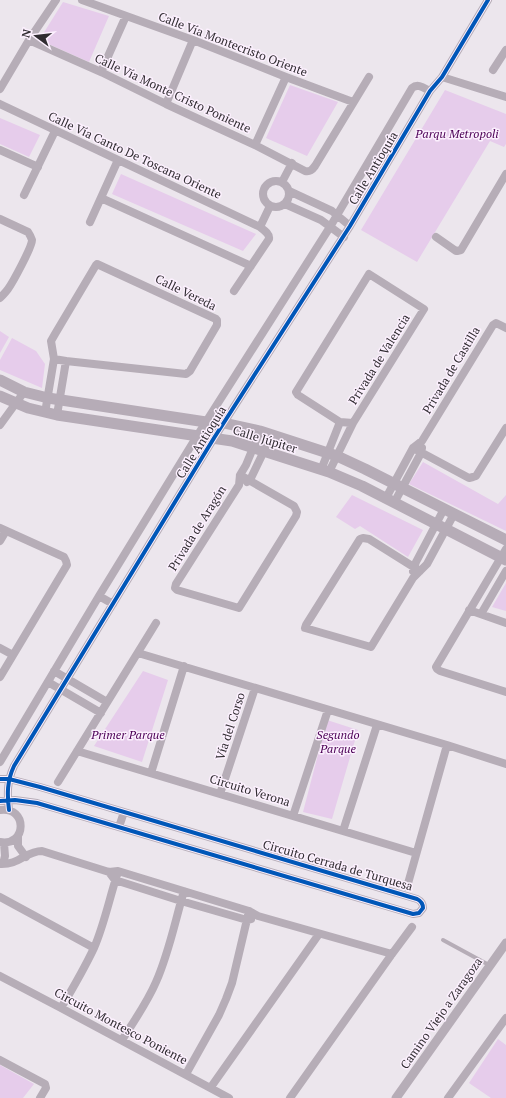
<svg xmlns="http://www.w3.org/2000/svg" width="506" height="1098" font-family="'PT Serif',serif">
<rect width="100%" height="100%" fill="#ece6ed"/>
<path fill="#e6cceb" d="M63 2 109 16 89 62 44 42 43 34Z
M290 85 338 102 307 156 266 138Z
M445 90 506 114V144L504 147 490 141 417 262 361 230Z
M0 118 40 135 29 157 0 144Z
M121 174 256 234 243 251 112 194Z
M0 331 9 337 0 353Z
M12 338 36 351 45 364 42 388 0 370V360Z
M423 462 498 504 506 495V531L409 484Z
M352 495 423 530 408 557 360 526 355 529 336 517Z
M506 583V611L492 607Z
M143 671 168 680 142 762 94 746Z
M327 720 358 730 332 819 303 812Z
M498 1039 506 1045V1098H491L469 1083Z
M0 1065 34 1084 23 1098H0Z"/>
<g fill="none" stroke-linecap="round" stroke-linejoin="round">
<path stroke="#b6adb7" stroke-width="4" d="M443 940 489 965"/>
<path stroke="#b6adb7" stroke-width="8" d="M82 0 193 40 286 77 353 102
M29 40 101 72 166 104 255 145 305 171C310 172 312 170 315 166L369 77
M493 70 506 50
M101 72 126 16
M442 77 506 97
M0 89 29 40 56 0
M0 104 260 227C264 230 270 234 269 239L234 291
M166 104 193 40
M255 145 286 77
M0 150 38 167
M263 194a13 13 0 1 1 26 0a13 13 0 1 1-26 0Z
M282 182 292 163
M289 191 332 211 350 226
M24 195 55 131
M101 198 251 266
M285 204 321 220 344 237
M0 219 28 232C30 235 31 237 32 240 32 247 13 282 8 289 6 292 3 295 0 298
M90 222 118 160
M260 227 270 206
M436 237 456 251H457L461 250 506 174
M45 413 54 359 51 341 55 334 96 265 97 264 216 319 217 320V325L190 371 186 374 66 361 54 359
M57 415 66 361
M0 425 24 392
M413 448 469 478 473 477 476 476 506 428
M321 470 340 422
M329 472 353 423 424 309 369 274 296 392 298 395 340 422 353 423
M240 475 294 506 297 512 296 516 239 608 177 590 175 588 176 584 239 485 240 475 246 465 260 431
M247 482 250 480 264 451 270 434
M386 498 413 448 422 441 493 325 496 323 506 328
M394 503 421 453 422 448
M0 528 64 557 66 561 67 565 0 677
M0 541 6 531
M506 549 436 667 437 669 440 671 506 692
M413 571 414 567 416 562 444 509
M420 571 369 539 363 538 360 539 306 625 305 628 371 647 413 578 427 564 454 514
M99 596 113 604
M469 610 506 623
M481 614 506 571
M0 648 13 655
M138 653 447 745 506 764
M54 671 107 702
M48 682 101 713
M77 751 416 853
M0 762 99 596 197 436 330 227 412 88C418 83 424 88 430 91
M151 773 184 666
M0 779H9L40 787 417 899C421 901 423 903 423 908L419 913 413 914 37 803 15 800 0 801
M58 782 156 623
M220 794 255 688
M0 810C28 806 27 847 0 842
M9 810C7 794 7 781 14 766L214 438 350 226 430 91 442 77 488 0
M293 816 328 710
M119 827 124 812
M343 831 377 725
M18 836V846L26 857
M0 864C19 865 26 851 42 851L109 872 118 871 249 911 258 916 392 954
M3 864 5 856 4 843
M109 872 115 880 181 901 247 920 251 919
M407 887 447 745
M0 897 94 948
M0 976 61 1008 229 1098
M61 1008C73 988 84 969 94 948 104 925 109 900 117 875
M122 1040C134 1021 147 1003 156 982 169 953 175 921 184 891
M0 1060 45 1084 46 1088 40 1098
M186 1074 219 1015 226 999 232 983 249 911
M211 1087 319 934
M290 1098 392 954 412 927
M448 1098 506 1018"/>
<path stroke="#b6adb7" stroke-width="9" d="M396 1098 506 943"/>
<path stroke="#b6acb7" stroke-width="11" d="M0 380 24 392 48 398 206 422 224 423 260 431 337 456 365 469 506 540
M0 396 28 408 57 415 232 441 329 472 362 486 506 560"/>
<defs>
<path id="cycleway" d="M0 779H9L40 787 417 899C421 901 423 903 423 908L419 913 413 914 37 803 15 800 0 801
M9 810C7 794 7 781 14 766L214 438 350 226 430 91 442 77 488 0"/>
</defs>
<use href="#cycleway" stroke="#fcf0fe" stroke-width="6"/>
<use href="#cycleway" stroke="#0057b8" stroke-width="4"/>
</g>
<g text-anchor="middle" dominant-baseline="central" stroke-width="3" stroke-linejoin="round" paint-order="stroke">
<g font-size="12" fill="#302c31" stroke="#fcf0fe">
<text transform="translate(233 44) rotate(21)">Calle Vía Montecristo Oriente</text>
<text transform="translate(173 93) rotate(25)">Calle Vía Monte Cristo Poniente</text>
<text transform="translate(135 155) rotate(25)">Calle Vía Canto De Toscana Oriente</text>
<text transform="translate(373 168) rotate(-59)">Calle Antioquía</text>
<text transform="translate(186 292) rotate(26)">Calle Vereda</text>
<text transform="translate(379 359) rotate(-58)">Privada de Valencia</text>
<text transform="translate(451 370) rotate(-59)">Privada de Castilla</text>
<text transform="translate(265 439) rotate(17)">Calle Júpiter</text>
<text transform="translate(201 442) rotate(-58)">Calle Antioquía</text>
<text transform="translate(197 528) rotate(-58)">Privada de Aragón</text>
<text transform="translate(230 726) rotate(-72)">Vía del Corso</text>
<text transform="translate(250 790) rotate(17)">Circuito Verona</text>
<text transform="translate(338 865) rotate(16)">Circuito Cerrada de Turquesa</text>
<text transform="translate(441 1013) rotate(-55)">Camino Viejo a Zaragoza</text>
<text transform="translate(121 1026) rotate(28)">Circuito Montesco Poniente</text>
</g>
<g font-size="12" font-style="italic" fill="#4c0056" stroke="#fcf0fe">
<text x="457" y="133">Parqu Metropoli</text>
<text x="128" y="734">Primer Parque</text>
<text x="338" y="734">Segundo<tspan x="338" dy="14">Parque</tspan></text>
</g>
</g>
<g transform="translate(36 36) rotate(285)" stroke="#fcf0fe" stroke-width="3" paint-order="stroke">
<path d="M0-3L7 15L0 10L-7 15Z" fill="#302c31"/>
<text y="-6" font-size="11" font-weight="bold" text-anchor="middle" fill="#302c31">N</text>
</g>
</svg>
